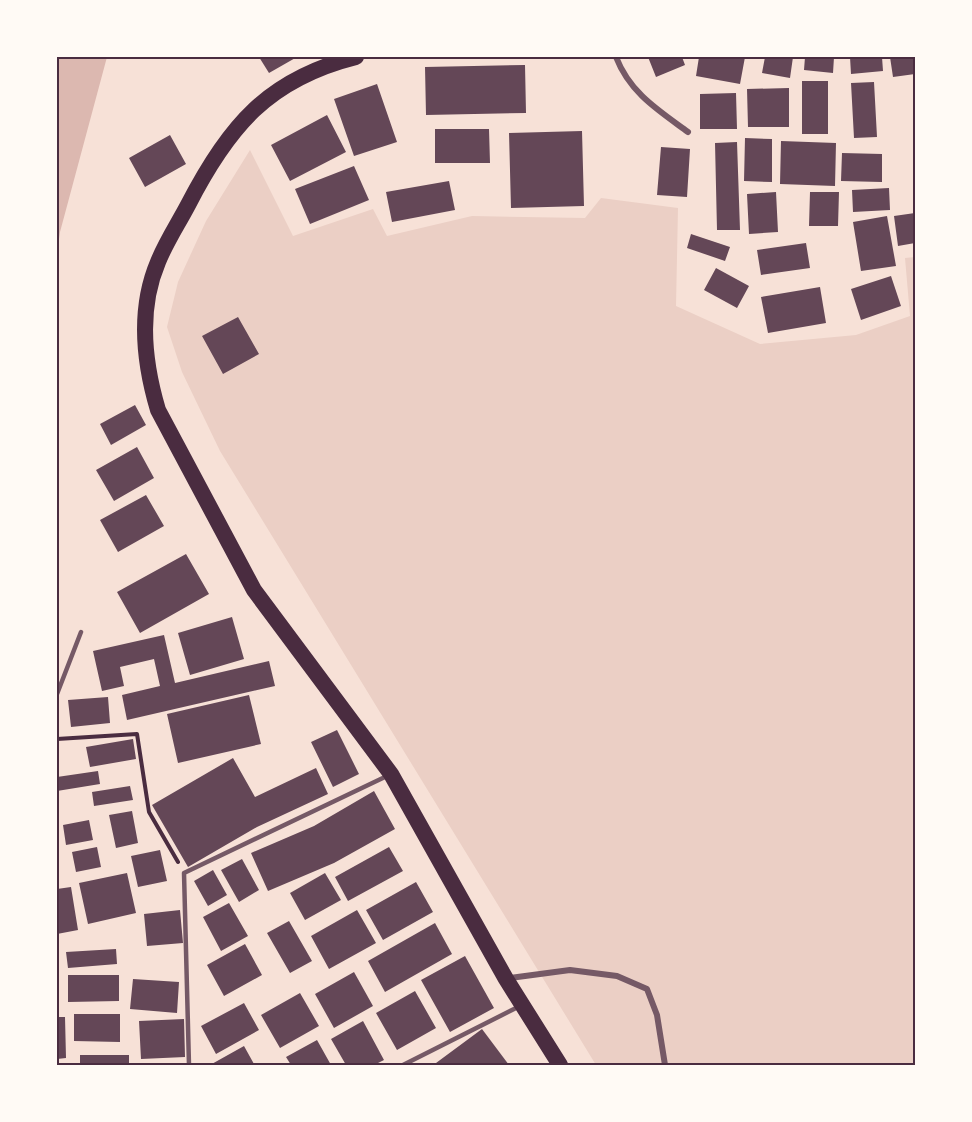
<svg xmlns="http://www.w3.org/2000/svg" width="972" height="1122" font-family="'Public Sans',sans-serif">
<rect width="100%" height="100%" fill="#f7e1d7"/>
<path fill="#ebcfc5" d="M250 150 293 236 373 209 387 236 472 216 585 218 601 198 678 208 676 306 760 344 856 335 910 316 905 258 915 257V1065H596L220 451 182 372 167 327 178 282 206 221Z"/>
<path fill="#dcb8b0" d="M57 57H107L60 232 57 253Z"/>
<path fill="#644757" d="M259 57H297L269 73Z
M648 57H682L685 65 656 77Z
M699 57H745L740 84 696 76Z
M765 57H793L790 78 762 73Z
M805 57H834L833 73 804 70Z
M850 57H882L883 71 851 74Z
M890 57H914L915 74 893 77Z
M525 65 526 113 426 115 425 67Z
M802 81H828V134H802Z
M874 82 877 137 854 138 851 83Z
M377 84 397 142 354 156 334 99Z
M789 88V127H748L747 89Z
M736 93 737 129H700V94Z
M327 115 346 152 290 181 271 145Z
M435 129H489L490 163H435Z
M582 131 584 206 511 208 509 133Z
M170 135 186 164 145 187 129 158Z
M745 138 772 139V182L744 181Z
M781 141 836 143 835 186 780 184Z
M737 142 740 230H717L715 143Z
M661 147 690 149 687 197 657 195Z
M842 153 882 154V182L841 181Z
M354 166 369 200 310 224 295 189Z
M449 181 455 210 392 222 386 192Z
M889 188 890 210 853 212 852 190Z
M776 192 778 232 749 234 747 194Z
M810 192H839L838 226H809Z
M915 213V243L898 246 894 216Z
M887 216 896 266 861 271 853 222Z
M691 234 730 247 725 261 687 248Z
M806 243 810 268 761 275 757 250Z
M716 268 749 286 737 308 704 290Z
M891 276 901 306 861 320 851 289Z
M820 287 826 323 768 333 761 297Z
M238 317 259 354 223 374 202 336Z
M135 405 146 425 111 445 100 424Z
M137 447 154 478 114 501 96 470Z
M146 495 164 526 118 552 100 520Z
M186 554 209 594 140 633 117 592Z
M232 617 244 659 190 675 178 633Z
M164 635 175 683 269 661 275 686 127 720 122 695 160 686 154 659 120 667 124 686 102 691 93 651Z
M249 695 261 744 178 763 167 714Z
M108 697 110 723 71 727 68 700Z
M337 730 359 774 333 787 311 742Z
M133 739 136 759 90 767 86 747Z
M233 758 255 797 316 768 328 794 257 827 188 867 152 805Z
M98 771 100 784 57 791V777Z
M130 786 133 800 94 806 92 792Z
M374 791 395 829 334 863 268 891 251 853 314 826Z
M132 811 138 843 116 848 109 815Z
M89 820 93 840 66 845 63 825Z
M97 847 101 867 76 872 72 852Z
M389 847 403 871 348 901 335 877Z
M160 850 167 881 138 887 131 856Z
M242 859 259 890 239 902 221 870Z
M213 870 227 895 208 906 194 881Z
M127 873 136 913 88 924 79 883Z
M325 873 341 900 305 920 290 893Z
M416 882 433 912 383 940 366 910Z
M71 887 78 930 57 934V889Z
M229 903 248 936 221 951 203 917Z
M180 910 183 943 147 946 144 914Z
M357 910 376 943 329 969 311 936Z
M289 921 312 961 290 973 267 933Z
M435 923 452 954 385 992 368 961Z
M245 944 262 975 224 996 207 965Z
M116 949 117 964 68 968 66 952Z
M465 956 494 1008 450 1032 421 980Z
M354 972 373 1006 334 1028 315 994Z
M68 975H119V1001L68 1002Z
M133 979 179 982 177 1013 130 1009Z
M415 991 436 1028 397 1050 376 1013Z
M300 993 319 1026 280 1048 261 1015Z
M244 1003 259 1030 216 1054 201 1026Z
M74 1014H120V1042L74 1041Z
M57 1017H65L66 1058 57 1059Z
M184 1019 185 1057 141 1059 139 1021Z
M363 1021 384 1060 374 1065H346L331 1039Z
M482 1029 509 1065H438L436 1063Z
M317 1040 331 1065H291L286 1057Z
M244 1046 254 1064 251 1065H210Z
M80 1055H129V1065H80Z"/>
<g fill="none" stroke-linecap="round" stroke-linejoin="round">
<path stroke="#4a2c40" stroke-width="4" d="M57 739 137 734 149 812 178 862"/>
<path stroke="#755966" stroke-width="4.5" d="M57 694 81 632
M189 1065 184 873 387 776
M403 1065 518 1007"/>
<path stroke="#755966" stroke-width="6" d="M616 57C630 93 658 110 688 132
M510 978 570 970 617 976 647 989 657 1015 665 1065"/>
<path stroke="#4a2c40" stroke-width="16" d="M356 57C268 79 228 127 188 205 178 224 166 242 158 262 138 309 144 363 158 410L254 590 391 774 506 979 560 1065"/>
</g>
<rect width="972" height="1122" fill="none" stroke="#fffaf5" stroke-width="117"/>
<rect x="58" y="58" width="856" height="1006" fill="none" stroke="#4a2c40" stroke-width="2"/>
</svg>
